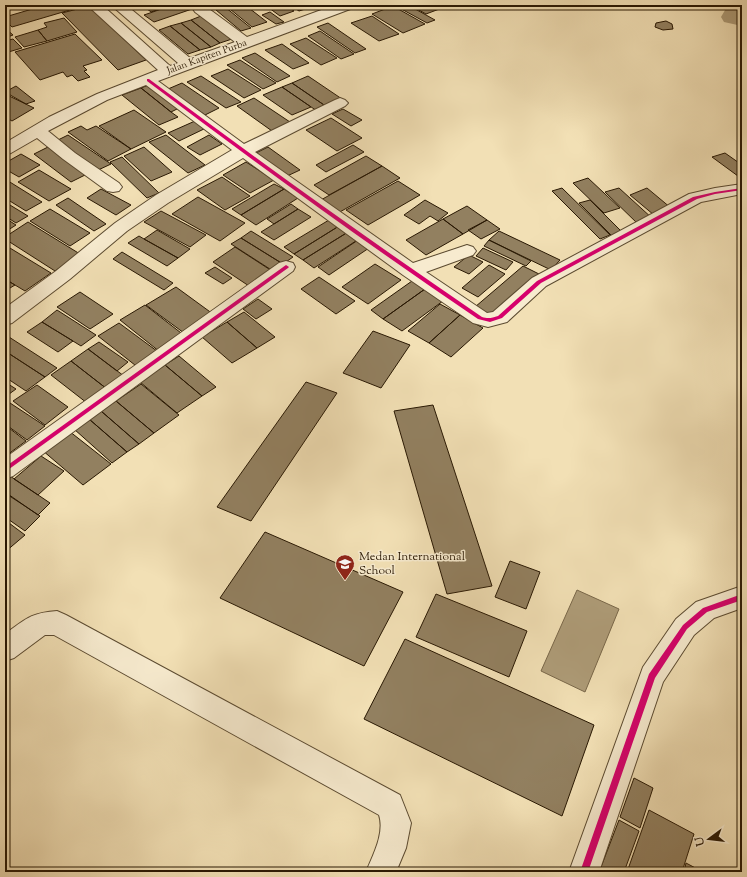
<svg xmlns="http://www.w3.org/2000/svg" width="747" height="877" font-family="'Sorts Mill Goudy',serif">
<rect width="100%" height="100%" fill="#f2e0b5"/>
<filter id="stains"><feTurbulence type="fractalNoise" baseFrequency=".005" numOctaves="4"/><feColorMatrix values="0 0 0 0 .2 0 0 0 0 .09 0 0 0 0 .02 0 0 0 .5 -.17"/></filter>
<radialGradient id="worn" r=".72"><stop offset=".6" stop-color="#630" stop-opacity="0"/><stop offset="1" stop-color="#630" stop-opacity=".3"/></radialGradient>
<path fill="#ae9c78" stroke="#796749" d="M577 590 619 609 585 692 541 671Z"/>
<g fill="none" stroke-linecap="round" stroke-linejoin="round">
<path fill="#ae9c78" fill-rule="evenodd" d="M728 5H742V26L724 22 721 17Z"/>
</g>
<path fill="#928060" stroke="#291803" d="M46 5H78L80 7 12 27 5 20V17Z
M156 5H171L151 12 146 8Z
M173 5H191L195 8 154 22 144 15Z
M225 5H245L267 22 252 27Z
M265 5H285L294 11 280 16Z
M290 5H314L315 6 299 11Z
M394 5H408L435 20 427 23Z
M410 5H450L426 14Z
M89 6 146 60 118 70 62 13Z
M393 6 425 24 403 33 372 14Z
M225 7 251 28 241 31 216 10Z
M270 12 284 22 276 24 262 15Z
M201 16 232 39 220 43 191 20Z
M372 16 399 34 379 41 351 23Z
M64 18 77 32 47 41 38 30 47 27 44 23Z
M191 20 220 43 211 47 181 23Z
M666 21 672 24 673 29 663 30 655 27 656 23Z
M181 23 211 47 200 50 170 26Z
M328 23 366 49 355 53 317 27Z
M170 26 200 50 188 54 159 30Z
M5 28 13 35 5 38Z
M38 30 47 41 24 47 15 37Z
M320 31 354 54 341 59 308 36Z
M75 34 102 60 83 66 87 70 84 71 90 77 78 81 72 75 67 77 63 72 40 80 15 52Z
M306 38 337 58 321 65 290 44Z
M13 39 22 48 5 53V41Z
M282 44 309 63 293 69 265 50Z
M255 53 290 76 277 82 242 58Z
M240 60 276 83 263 89 227 65Z
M228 69 261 90 244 98 211 76Z
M201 76 241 102 226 108 187 82Z
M308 76 342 99 327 107 292 83Z
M182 83 219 108 205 115 168 89Z
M292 83 327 107 317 111 282 87Z
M151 84 181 107 171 112 141 88Z
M16 86 35 101 26 104 5 92Z
M282 87 311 107 292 115 263 95Z
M141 88 171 112 178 117 159 125 122 95Z
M5 94 34 108 12 121 5 117Z
M254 98 290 122 272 131 237 106Z
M343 109 362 120 351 126 332 114Z
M134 110 166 132 131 149 99 126Z
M331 118 362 138 337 151 306 130Z
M195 121 206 128 179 141 168 133Z
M81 126 87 130 96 126 131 149 108 161 68 132Z
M68 135 111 164 96 171 54 142Z
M166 135 205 165 188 173 149 142Z
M209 135 222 144 200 155 187 147Z
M52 145 89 173 71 182 34 154Z
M353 145 364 152 326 172 316 165Z
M144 147 172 172 151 181 124 156Z
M268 147 300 170 285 177 254 154Z
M725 153 742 165V179L712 157Z
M21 154 40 165 19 177 5 169V163Z
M366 156 382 166 329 195 314 185Z
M122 157 159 193 147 198 110 162Z
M246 162 274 180 250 193 223 175Z
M382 166 400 178 338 213 319 201Z
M39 170 71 189 49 201 18 182Z
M222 177 250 196 225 210 197 190Z
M588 178 620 208 604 213 573 183Z
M5 179 42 202 26 211 5 198Z
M398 181 420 195 368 225 346 210Z
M274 184 284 189 241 215 232 209Z
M562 188 610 235 600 239 552 191Z
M619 188 653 219 638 224 605 192Z
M647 188 671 208 654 215 630 195Z
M101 189 131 205 116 215 87 198Z
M284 189 298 198 256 225 241 215Z
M198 197 245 223 220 241 172 214Z
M68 198 106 224 94 231 56 205Z
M425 200 448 213 438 221 430 216 419 224 404 215Z
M590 200 623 233 612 236 579 203Z
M5 202 28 216 16 223 5 216Z
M291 204 298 209 274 224 267 219Z
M467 206 487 220 463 234 443 219Z
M50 209 90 233 70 246 30 221Z
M298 209 311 217 274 240 261 232Z
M161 211 206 235 190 247 144 222Z
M5 218 16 225 5 232Z
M443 219 463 234 426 255 406 240Z
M329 220 339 226 294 254 284 247Z
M487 220 500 229 481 239 468 230Z
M28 222 80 254 55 271 5 239V237Z
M339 226 348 232 303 260 294 254Z
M157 230 190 249 178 258 144 239Z
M251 231 293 257 283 264 241 238Z
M499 231 560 260 551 270 489 240Z
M348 232 359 239 314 268 303 260Z
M139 236 144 239 178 258 167 266 128 243Z
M241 238 283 264 273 271 231 244Z
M358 240 369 248 329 275 318 267Z
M489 240 531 261 526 266 484 246Z
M5 245 51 273 25 291 5 279Z
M235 247 272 271 249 286 213 262Z
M483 248 513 262 506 270 476 256Z
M122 252 173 283 164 290 113 259Z
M469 255 483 262 469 274 454 267Z
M375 264 401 280 368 304 342 287Z
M489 265 505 274 478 297 462 288Z
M523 266 541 275 493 317 475 307Z
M215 267 232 278 223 284 205 273Z
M319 277 355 301 336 314 301 289Z
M5 279 15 285 5 291Z
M412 281 425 289 383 319 371 310Z
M176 287 213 314 184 333 146 305Z
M425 289 443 301 402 331 383 319Z
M80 292 113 314 90 329 57 307Z
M258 299 272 309 256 319 243 309Z
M440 304 460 315 429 343 408 331Z
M145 305 185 336 160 352 120 320Z
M57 310 96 335 81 346 42 322Z
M244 312 275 337 257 348 227 322Z
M460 315 483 328 451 357 429 343Z
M42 322 73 341 58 352 27 332Z
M227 322 257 348 232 363 202 337Z
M119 323 161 354 140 369 98 336Z
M373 331 410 345 381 388 343 373Z
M9 337 57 368 45 377 5 351V340Z
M99 342 128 362 117 371 88 349Z
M88 349 124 376 107 389 71 361Z
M5 351 45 377 26 391 5 377Z
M179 356 216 387 202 396 165 365Z
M71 361 107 389 87 403 51 375Z
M165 365 202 396 177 413 140 382Z
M5 382 16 389 5 397Z
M306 382 337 393 251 521 217 507Z
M141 384 179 415 154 433 116 401Z
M37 385 68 407 45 425 13 401Z
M7 401 45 426 27 440 5 424V402Z
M116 401 154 433 139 444 101 411Z
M433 405 492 586 447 594 394 411Z
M101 411 139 444 127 452 89 419Z
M89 419 127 452 112 463 74 429Z
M5 425 26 441 7 455 5 454Z
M69 431 111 464 83 485 42 450Z
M41 456 64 471 38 495 14 479Z
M7 474 50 503 38 515 5 492V476Z
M5 493 40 516 25 531 5 517Z
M5 520 25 535 5 552Z
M265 532 403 592 364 666 220 598Z
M510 561 540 572 526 609 495 597Z
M436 594 527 631 509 677 416 637Z
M405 639 594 725 562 816 364 719Z
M634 778 653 788 640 828 620 817Z
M649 810 694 834 682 872H627Z
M619 820 639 831 624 872H609L601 867Z
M686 863 703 872H684Z"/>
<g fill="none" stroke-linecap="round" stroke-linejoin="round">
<defs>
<path id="minor" d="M87 5H102L170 66 178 63 111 5H126L190 58 235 42 195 12 193 9 195 6H205L247 37 335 5H355L353 8 158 81 244 144 335 100 340 98 345 100 348 103 345 106 255 152 413 263 467 245 473 247 476 251 473 255 426 272 487 313 493 312 532 278 689 194 715 188 742 184V194L701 202 546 286 507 322 488 327 473 323 403 275 243 158 168 203 127 231 70 279 12 323 5 325V308L56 271 115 223 156 195 232 150 146 85 107 100 48 131 75 153 119 183 122 187 119 191 113 192 107 191 63 159 37 138 11 153 5 155V143L49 117 97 94 158 70Z
M286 261 293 263 295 267 293 271 13 476 5 479V458L279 263Z
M742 586V608L714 618 694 635 663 682 599 872H569L643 667 676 619 696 602Z
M57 611 66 615 400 795 411 823 406 848 396 872H366C373 855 385 833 379 815L54 635H45L14 658 5 661V634C26 619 30 613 57 611Z"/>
</defs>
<use href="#minor" stroke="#5b4a30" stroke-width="2"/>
<use href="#minor" fill="#f7ebcf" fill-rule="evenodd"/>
<defs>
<path id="cycleway" d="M147 79H149C259 161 369 240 482 317 488 319 492 318 498 316L537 281 693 197 715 192 742 188V190L715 194 697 199 541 283 502 318 490 322 478 319C366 243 255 163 147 81Z
M286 265 289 267 288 268 5 472V467Z
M742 594V600L707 612 687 629 655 678 588 872H580L649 674 683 625 703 608Z"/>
</defs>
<use href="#cycleway" stroke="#f7ebcf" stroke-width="2"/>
<use href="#cycleway" fill="#d6006c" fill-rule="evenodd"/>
</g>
<defs>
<symbol id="school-pin" viewBox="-11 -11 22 30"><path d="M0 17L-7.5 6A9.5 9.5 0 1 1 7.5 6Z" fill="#8f2418" stroke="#f7ebcf"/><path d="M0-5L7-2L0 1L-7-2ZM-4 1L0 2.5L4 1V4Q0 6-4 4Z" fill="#fff"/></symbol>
</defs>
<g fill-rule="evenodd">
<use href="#school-pin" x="334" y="553" width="22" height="30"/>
</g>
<g text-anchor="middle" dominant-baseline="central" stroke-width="3" stroke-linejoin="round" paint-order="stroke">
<g font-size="10" fill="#291803" stroke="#f7ebcf">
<text transform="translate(207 57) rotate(-20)">Jalan Kapiten Purba</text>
</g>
<g font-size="12" fill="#291803" stroke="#f7ebcf" text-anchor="start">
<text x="359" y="557">Medan International<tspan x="359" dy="14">School</tspan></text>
</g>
</g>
<rect width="747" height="877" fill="none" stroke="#f2e0b5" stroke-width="20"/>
<rect x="6" y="6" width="735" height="865" fill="none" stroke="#291803" stroke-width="2"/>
<rect x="10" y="10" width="727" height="857" fill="none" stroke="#291803"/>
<g transform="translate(709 839) rotate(255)" stroke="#f7ebcf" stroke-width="3" paint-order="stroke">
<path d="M0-3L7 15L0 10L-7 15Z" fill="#291803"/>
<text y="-6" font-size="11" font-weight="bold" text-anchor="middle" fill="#291803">U</text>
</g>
<rect width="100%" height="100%" filter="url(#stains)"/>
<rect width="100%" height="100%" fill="url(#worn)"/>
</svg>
